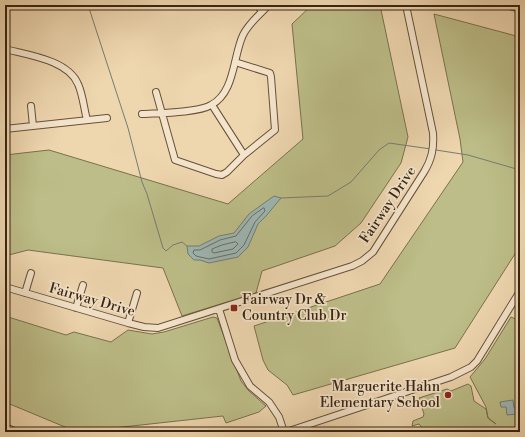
<svg xmlns="http://www.w3.org/2000/svg" width="525" height="437" font-family="'Libre Bodoni',serif">
<rect width="100%" height="100%" fill="#eed6af"/>
<filter id="stains"><feTurbulence type="fractalNoise" baseFrequency=".005" numOctaves="4"/><feColorMatrix values="0 0 0 0 .2 0 0 0 0 .09 0 0 0 0 .02 0 0 0 .5 -.17"/></filter>
<radialGradient id="worn" r=".72"><stop offset=".6" stop-color="#630" stop-opacity="0"/><stop offset="1" stop-color="#630" stop-opacity=".3"/></radialGradient>
<path fill="#bcbd88" stroke="#7a714d" d="M312 5H380L408 137 401 163 361 223 335 246 262 271 256 293 182 316 163 268 28 250 5 256V155L49 150 228 204 303 139 292 24Z
M434 14 520 37V246L455 348 293 395 287 385 268 370 263 360 254 326 380 284 463 162 460 139Z
M5 316 66 335 74 332 111 342 128 330 152 334 164 332 213 317 217 318 241 381 249 391 266 406 259 412 226 423 223 416 77 432 5 402Z
M511 317 520 321V430L518 432 507 429H501L499 432H421L424 430 419 424 412 426 413 421 423 417 424 414 419 398 447 389 451 391 468 384 471 386 474 401 486 409 488 418 496 424 488 418 486 407 470 377 485 359Z"/>
<path fill="#9db7b4" stroke="#757d73" d="M274 196 281 198 266 216 258 224 248 247 238 257 209 263 200 260H194L188 254 187 246H199L219 236 234 233 249 214Z
M513 400 514 408H516L517 414 507 415 506 407H501L500 402Z"/>
<g fill="none" stroke-linecap="round" stroke-linejoin="round">
<path stroke="#6a6e63" stroke-width="1" d="M264 208 265 211 255 222 244 245 236 253 209 259 196 256 193 253 194 250H200L220 240 236 236 252 216Z
M236 242 238 244 233 249 214 253 212 252V249L222 245Z"/>
<path stroke="#757d73" stroke-width="1" d="M88 5 128 128 142 182 147 194 163 248 166 251 173 245 182 242 187 246
M436 150 468 155 520 170
M281 198 328 196 351 182 379 150 389 143 431 149"/>
<defs>
<path id="minor" d="M257 5 262 11
M506 5 520 9
M5 49C28 55 68 60 78 84 83 95 84 109 87 120
M156 92 175 160 216 174 222 175 227 172 244 155 275 130 271 77 270 73 235 62
M212 105 244 155
M31 106 33 126
M142 114C158 113 198 113 211 105 235 93 233 56 243 35 249 23 260 14 269 5
M5 129 107 118
M5 287 128 323 144 327 158 328 352 266 362 261 373 252 424 172C432 159 434 148 433 133L407 10V5
M25 293 31 273
M76 308 83 285
M219 309 235 360 250 386 269 402 279 417 284 432
M128 323 137 293
M5 427 17 432
M286 432 451 377 471 367 477 361 520 291"/>
</defs>
<use href="#minor" stroke="#665139" stroke-width="8"/>
<use href="#minor" stroke="#f4e4cb" stroke-width="6"/>
</g>
<g fill="#8f2418" stroke="#f4e4cb" stroke-width="1.5">
<rect x="230" y="304" width="8" height="8" rx="2"/>
<circle cx="448" cy="395" r="4"/>
</g>
<g text-anchor="middle" dominant-baseline="central" stroke-width="3.5" stroke-linejoin="round" paint-order="stroke">
<g font-size="14" fill="#382512" stroke="#f4e4cb">
<text transform="translate(388 205) rotate(-56)">Fairway Drive</text>
<text transform="translate(92 300) rotate(16)">Fairway Drive</text>
</g>
<g font-size="14" fill="#382512" stroke="#f4e4cb" text-anchor="start">
<text x="242" y="300">Fairway Dr &amp;<tspan x="242" dy="16">Country Club Dr</tspan></text>
<text x="440" y="387" text-anchor="end">Marguerite Hahn<tspan x="440" dy="16">Elementary School</tspan></text>
</g>
</g>
<rect width="525" height="437" fill="none" stroke="#eed6af" stroke-width="20"/>
<rect x="6" y="6" width="513" height="425" fill="none" stroke="#382512" stroke-width="2"/>
<rect x="10" y="10" width="505" height="417" fill="none" stroke="#382512"/>
<rect width="100%" height="100%" filter="url(#stains)"/>
<rect width="100%" height="100%" fill="url(#worn)"/>
</svg>
